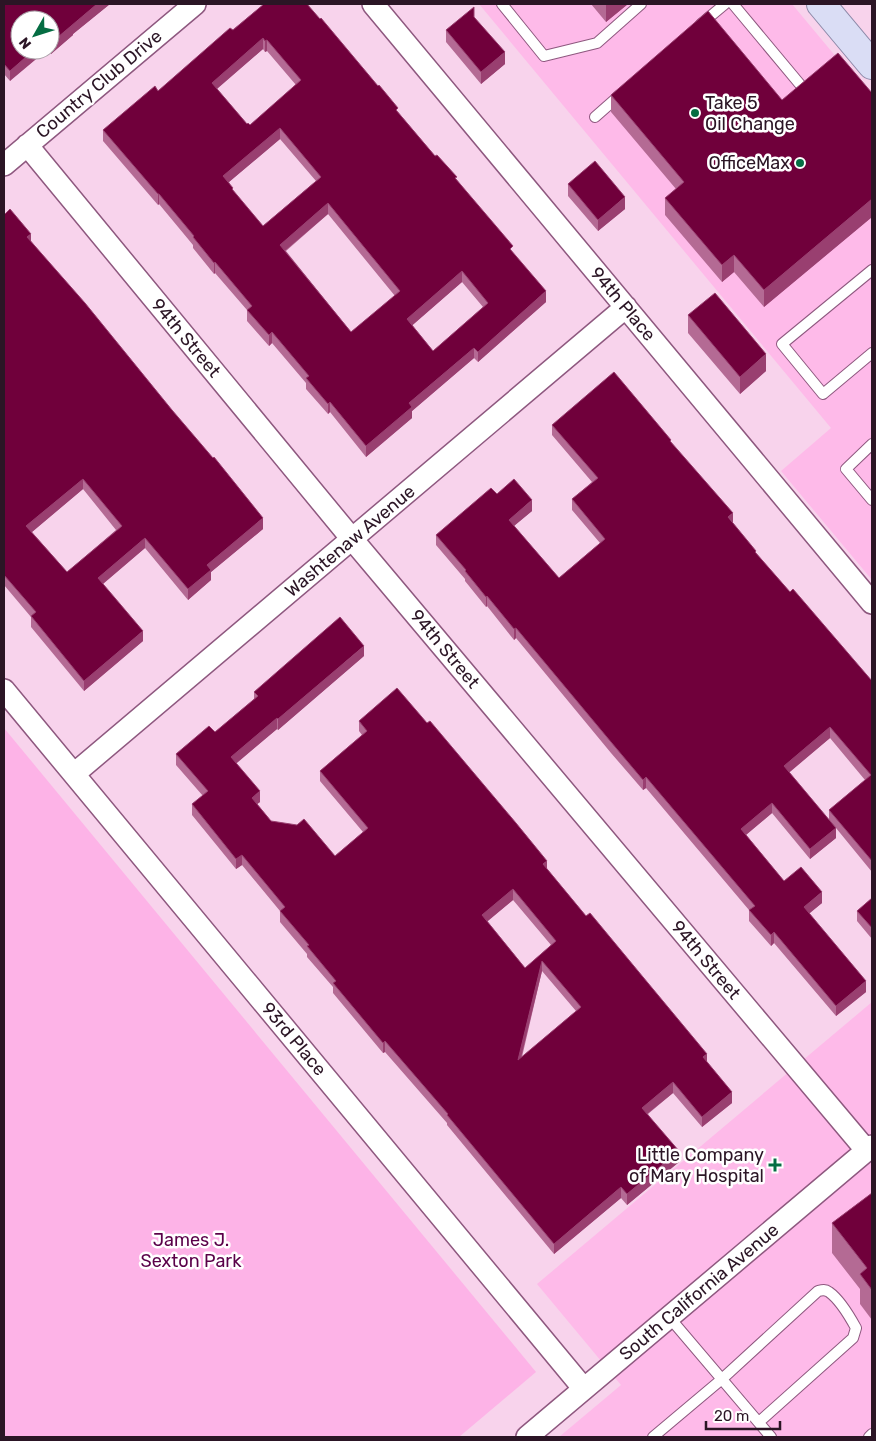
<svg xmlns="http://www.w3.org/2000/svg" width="876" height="1441" font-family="Rubik,sans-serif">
<rect width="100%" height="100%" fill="#f8d3ec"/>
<path fill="#febae9" d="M479 4H792L872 100V580L781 471 831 428Z
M872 1002V1437H559L621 1385 537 1284Z"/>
<path fill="#fdb3e7" d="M4 728 536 1372 459 1437H4Z"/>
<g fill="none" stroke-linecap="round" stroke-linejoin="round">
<defs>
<path id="service" d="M502 4 544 56 597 43 641 4
M733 4 803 88
M701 24 725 4
M595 117 620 95
M872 270 782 344 823 394 872 353
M872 444 846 469 872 500
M669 1317 771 1437
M653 1437 722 1379 818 1291C822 1290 825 1289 829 1292 839 1299 850 1317 856 1328L853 1338 759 1422
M869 1437 872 1434"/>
<path id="minor" d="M373 4 872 603
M27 145 352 539 867 1151
M4 165 195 4
M4 690 584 1389
M74 774 626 307
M527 1437 872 1146"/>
<path id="primary" d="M821 4 872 65"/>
</defs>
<use href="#service" stroke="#8e587f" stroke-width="12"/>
<use href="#minor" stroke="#8e587f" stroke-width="24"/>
<use href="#primary" stroke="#8c89a8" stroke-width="30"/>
<use href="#service" stroke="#fff" stroke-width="10"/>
<use href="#minor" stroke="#fff" stroke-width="21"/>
<use href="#primary" stroke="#daddf5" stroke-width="28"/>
</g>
<path fill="#b46a94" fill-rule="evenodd" d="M4 4H110L73 34V35L51 54 48 50H50V20L10 81 4 74Z
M264 4 398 112 435 156 457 180 513 253 546 302 478 362 474 358 412 411V418L366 457 330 412 328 414 306 389V383L272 343 269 346 247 321V310L215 273 214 274 193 248V245L159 204 158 205 103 141V130L158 91ZM263 49 265 52 267 51 296 85 250 125 247 124 217 89ZM280 139 316 181 263 226 233 191 229 182ZM328 214 395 296 351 332 286 251ZM462 282 483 307 433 351 412 325Z
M591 4H628L606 22Z
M474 17 505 64 481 84 446 42V30Z
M872 93V217L764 307 734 272 722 282 665 215V198L676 189 611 112V95L782 100Z
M568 184 625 209 598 231 568 196Z
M4 215 31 241 263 529 211 572V580L188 600 145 548 103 584 143 641 84 691 31 627V617L4 585ZM83 489 116 530 67 572 32 532Z
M688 315 766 371 740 394 688 333Z
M552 425 671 443 756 553 790 592 872 681V872L836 828V838L810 859 772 813 746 835 784 881 822 903 809 913 866 992 836 1016 774 943 771 946 749 921V910L646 788 643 790 611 753 516 638 514 640 487 606 486 607 465 581V579L436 545V535L497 494 532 511 514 526 559 578 600 543 572 510V499L592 482 552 435ZM830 738 865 780 829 810V820L789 772Z
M364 656 278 730 277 729 236 763 260 802 257 804 271 821 335 856 363 832 320 781V771L362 735 359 731V721L547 869 707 1062 732 1103 702 1127 673 1093 648 1114 679 1162 627 1205 621 1198 554 1254 447 1125V1123L385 1052 383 1053 333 993V987L307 957V954L280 922V911L242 865 236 869 192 815V804L203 796 176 765V754L215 732 254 699V692ZM513 900 551 945 525 968 487 921ZM542 971 576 1011 522 1057Z
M872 898V939L857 921V911Z
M872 1193V1320L860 1304V1289L832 1253V1223Z"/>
<path fill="#993f70" d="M97 4H110L73 34V35L51 54V43Z
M608 4H628L606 22V5Z
M263 38V49L212 93V83Z
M267 40V51L265 52V41Z
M34 50H47L10 81V71Z
M505 52V64L481 84V72Z
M280 128V139L223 187V176Z
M158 194H159V204L158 205Z
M625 197V209L598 231V220Z
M872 199V217L764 307V290Z
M328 203V214L280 255V245Z
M31 234V245L27 237Z
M734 255V272L722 282V265Z
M215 262V273L214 274V263Z
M462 271V282L407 330V319Z
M546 291V302L478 362V352Z
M272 332V343L269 346V335Z
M474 348V358L412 411V418L366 457V446L409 403Z
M766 354V371L740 394V377Z
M330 402V412L328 414V404Z
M83 479V489L26 537V526Z
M532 500V511L509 530V520Z
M733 513V523L728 517Z
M263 518V529L211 572V580L188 600V589L207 565Z
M145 538V548L98 588V578Z
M487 596V606L486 607V597Z
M516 628V638L514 640V629Z
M143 631V641L84 691V681Z
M364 646V656L278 730V719Z
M277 718V729L231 768V757Z
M830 727V738L784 777V766Z
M646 777V788L643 790V780Z
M260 791V802L252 808V798Z
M772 803V813L741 839V829Z
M836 828V838L810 859V849Z
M242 855V865L236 869V859Z
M547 861V871L543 864Z
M513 889V900L482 926V915Z
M822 892V903L804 918V907Z
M774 932V943L771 946V935Z
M542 961V971L518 1070V1060Z
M866 981V992L836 1016V1006Z
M385 1041V1052L383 1053V1043Z
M707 1054V1064L703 1057Z
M673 1082V1093L642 1118V1108Z
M732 1092V1103L702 1127V1117Z
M679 1151V1162L627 1205V1194Z
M621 1187V1198L554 1254V1244Z"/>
<path fill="#70003b" stroke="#993f70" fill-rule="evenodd" d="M4 4H97L51 43 50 41V20H20V50H34L10 71 4 64Z
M264 4H307L320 19 321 18 378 86 379 85 398 108 396 110 435 156 437 155 457 177 455 178 513 246 510 249 546 291 478 352 474 348 409 403 412 407 366 446 330 402 328 404 306 378 309 376 272 332 269 335 247 310 252 306 215 262 214 263 193 237 194 236 159 194H158L103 130 155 86 158 91 230 28 233 30ZM263 38 265 41 267 40 301 80 250 125 248 123 247 124 212 83ZM280 128 321 177 263 226 232 189 233 188 223 176ZM328 203 400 291 351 332 280 245ZM462 271 488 303 433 351 407 319Z
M474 7V17L505 52 481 72 446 30Z
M708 11 782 100 838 53 872 93V199L764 290 734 255 722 265 665 198 684 182 611 95Z
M595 161 625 197 598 220 568 184Z
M10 209 31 234 27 237 85 303 172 410 213 458 214 457 263 518 207 565 211 570 188 589 145 538 98 578 143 631 84 681 31 616 36 612 4 575V215ZM83 479 122 526 67 572 26 526Z
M715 293 766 354 740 377 688 315Z
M614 372 671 440 670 441 733 513 728 517 756 551 755 552 790 592 793 589 872 681V861L829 810 871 775 830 727 784 766 836 828 810 849 772 803 741 829 784 881 801 867 822 892 804 907 866 981 836 1006 774 932 771 935 749 910 755 906 646 777 643 780 611 742 516 628 514 629 487 596 486 597 465 571 466 570 436 535 491 488 497 494 514 479 532 500 509 520 559 578 605 539 572 499 598 478 552 425Z
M340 617 364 646 278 719 277 718 231 757 260 791 252 798 271 821 297 825 304 819 335 856 368 828 320 771 367 731 359 721 397 688 427 723 430 721 516 823 547 861 543 864 586 916 590 913 643 977 707 1054 703 1057 732 1092 702 1117 673 1082 642 1108 679 1151 627 1194 621 1187 554 1244 447 1115 448 1114 385 1041 383 1043 333 983 336 981 307 946 309 945 280 911 285 907 242 855 236 859 192 804 208 791 176 754 209 726 215 732 258 696 254 692ZM513 889 556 941 525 968 482 915ZM542 961 581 1007 518 1060Z
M872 898V928L857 911Z
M872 1193V1290L860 1274 867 1268 832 1223Z"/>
<g fill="#056d43" stroke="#fff" stroke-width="2">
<circle cx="695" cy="113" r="5"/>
<circle cx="800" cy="163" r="5"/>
<path d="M772.5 1157.5h5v5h5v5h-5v5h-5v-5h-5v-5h5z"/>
</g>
<g text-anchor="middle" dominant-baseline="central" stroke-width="5" stroke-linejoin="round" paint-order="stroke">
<g font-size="18" fill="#2b1525" stroke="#fff">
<text transform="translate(99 84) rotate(-40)">Country Club Drive</text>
<text transform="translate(623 304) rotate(50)">94th Place</text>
<text transform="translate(186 338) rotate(50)">94th Street</text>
<text transform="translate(350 541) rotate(-40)">Washtenaw Avenue</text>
<text transform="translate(445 649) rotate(50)">94th Street</text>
<text transform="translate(706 960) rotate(50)">94th Street</text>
<text transform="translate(294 1039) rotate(50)">93rd Place</text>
<text transform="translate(699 1292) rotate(-40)">South California Avenue</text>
</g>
<g font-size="18" fill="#2b1525" stroke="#fff" text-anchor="end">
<text x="705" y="103" text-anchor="start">Take 5<tspan x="705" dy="21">Oil Change</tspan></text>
<text x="790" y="163">OfficeMax</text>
<text x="764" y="1155">Little Company<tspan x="764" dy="21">of Mary Hospital</tspan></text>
</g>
<g font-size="18" fill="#5a0049" stroke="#fff">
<text x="191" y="1240">James J.<tspan x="191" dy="21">Sexton Park</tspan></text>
</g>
</g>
<rect width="876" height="1441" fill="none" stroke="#2b1525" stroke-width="10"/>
<g transform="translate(35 35) rotate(231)"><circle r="24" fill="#ffffff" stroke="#aaa1a8"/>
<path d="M0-4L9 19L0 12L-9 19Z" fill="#056d43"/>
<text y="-8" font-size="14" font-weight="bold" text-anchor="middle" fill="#2b1525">N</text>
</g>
<path d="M706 1421v8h74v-8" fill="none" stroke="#2b1525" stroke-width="2.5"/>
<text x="714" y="1421" font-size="15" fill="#2b1525" stroke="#ffffff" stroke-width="4" paint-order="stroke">20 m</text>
</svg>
